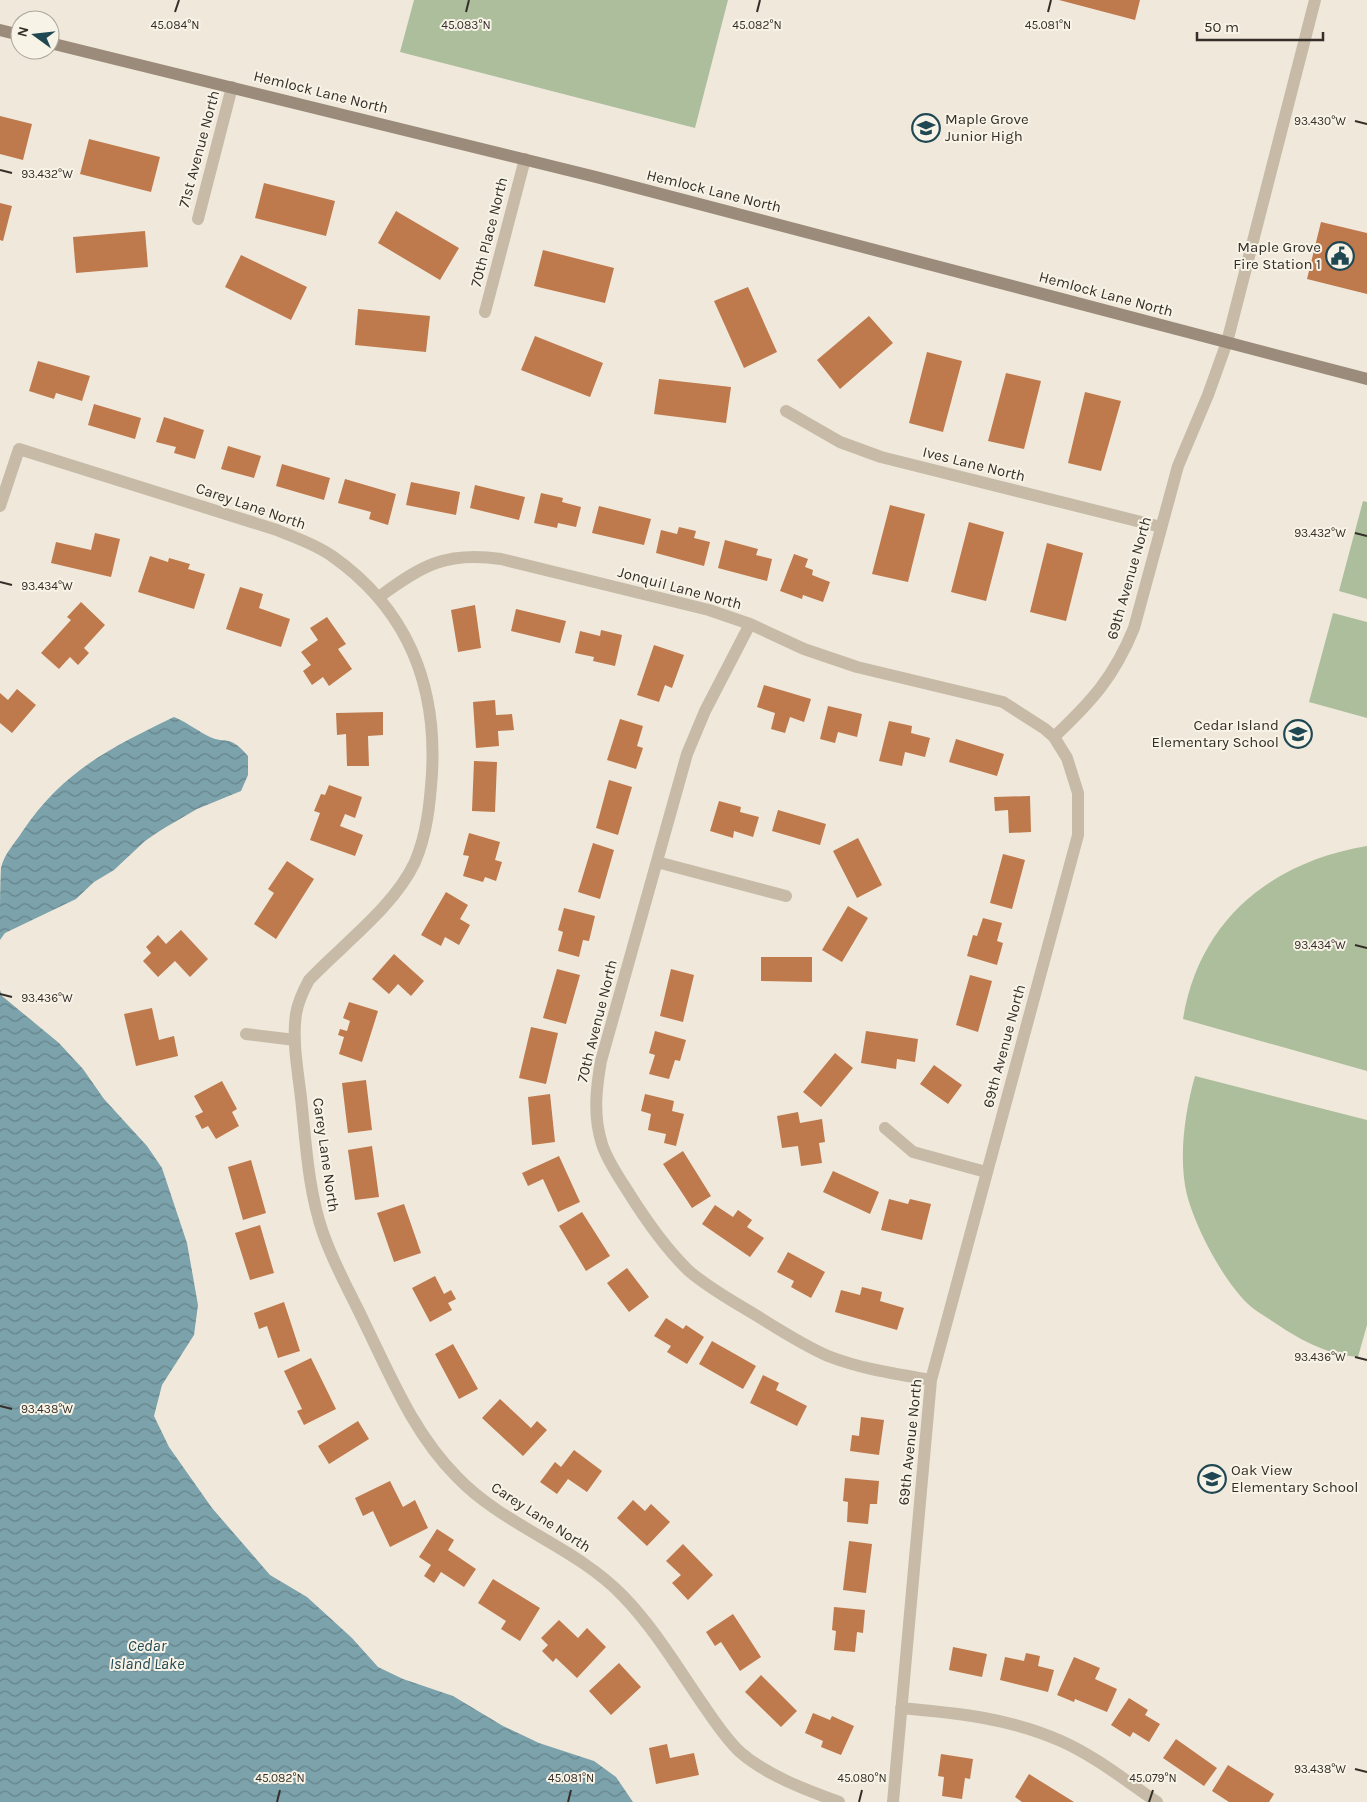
<svg xmlns="http://www.w3.org/2000/svg" width="1367" height="1802" font-family="Karla,sans-serif">
<defs>
<pattern id="water-waves" width="16" height="10" patternUnits="userSpaceOnUse" patternTransform="scale(1.25)"><rect width="16" height="10" fill="#7ca2ab"/><path d="M0 5q4-4 8 0t8 0" fill="none" stroke="#66848b"/></pattern>
</defs>
<rect width="100%" height="100%" fill="#f0e9db"/>
<path fill="#adbe9c" d="M414 0H728L695 128 400 52Z
M1363 501 1367 502V599L1339 591Z
M1333 613 1367 622V718L1309 702Z
M1367 846V1071L1183 1019C1199 920 1271 862 1367 846Z
M1195 1076 1367 1120V1325L1358 1357C1322 1353 1299 1339 1269 1319 1262 1314 1254 1310 1248 1304 1223 1280 1196 1229 1187 1195 1178 1158 1185 1111 1195 1076Z"/>
<path fill="url(#water-waves)" d="M174 717C186 722 195 729 206 735 225 746 228 732 248 756V775L241 791 197 809 161 830 145 841 114 870 94 882 76 899 5 933 0 940C0 921 0 885 1 868 4 854 15 843 22 832 63 771 110 748 174 717Z
M0 990 2 996 59 1043 83 1069 104 1099 147 1146 162 1168 187 1243 198 1305 194 1335 162 1385 154 1416 169 1447 212 1508 270 1575 307 1597 352 1638 378 1667 403 1679 453 1696 503 1726 539 1743 594 1761 616 1777 633 1802H0Z"/>
<path fill="#be794c" d="M1059 0H1140L1135 20Z
M0 116 32 124 23 160 0 154Z
M89 139 160 157 151 192 80 174Z
M264 183 335 201 326 236 255 218Z
M0 203 12 206 3 241 0 240Z
M396 211 459 248 440 280 378 243Z
M1321 222 1367 233V294L1307 279Z
M145 231 148 267 76 273 73 237Z
M543 250 614 268 605 303 534 286Z
M241 255 307 287 291 320 225 287Z
M748 287 777 352 744 368 714 301Z
M358 309 430 316 426 352 355 345Z
M869 316 893 343 840 389 817 360Z
M535 336 603 363 590 397 521 370Z
M927 352 962 361 943 432 909 423Z
M38 361 90 376 82 401 56 393 54 399 29 391Z
M1006 373 1041 381 1024 449 988 441Z
M659 379 731 387 726 423 654 414Z
M1085 392 1121 401 1101 471 1068 463Z
M94 404 141 418 135 439 88 425Z
M164 417 204 430 195 459 174 453 176 447 156 442Z
M228 446 261 456 254 478 221 469Z
M282 464 330 478 324 500 276 486Z
M345 479 396 494 388 525 369 519 371 512 338 503Z
M411 482 460 492 456 515 406 505Z
M475 485 525 497 519 520 470 508Z
M541 493 563 498 562 502 581 507 576 527 558 523 557 528 534 523Z
M890 505 925 514 908 582 872 574Z
M599 506 651 519 644 545 592 533Z
M969 522 1004 532 986 601 951 592Z
M679 527 696 531 694 538 710 542 704 566 656 553 661 530 677 534Z
M95 533 120 539 111 577 51 563 56 542 91 550Z
M725 540 758 549 756 555 772 559 767 581 718 568Z
M1047 543 1083 553 1066 621 1030 612Z
M794 554 808 559 805 567 813 570 812 575 830 582 823 602 803 595 802 599 780 591Z
M150 556 168 562 169 558 190 564 188 569 205 574 194 609 138 592Z
M240 587 263 594 259 608 290 619 281 647 226 629Z
M81 602 105 625 84 648 89 653 78 665 70 657 59 669 41 653 71 620 67 617Z
M475 605 481 648 458 652 451 610Z
M516 609 566 621 560 643 511 631Z
M327 617 346 644 338 649 352 669 329 686 323 677 312 685 303 671 311 665 301 652 318 640 310 628Z
M601 630 622 635 615 666 593 661 594 657 575 653 580 631 600 636Z
M654 645 684 655 672 688 665 685 659 702 637 695Z
M764 685 811 699 804 722 790 717 785 733 771 729 775 713 757 707Z
M17 689 36 705 12 733 0 723V693L8 700Z
M495 700 496 715 512 714 514 730 498 731 499 746 476 748 473 702Z
M828 706 862 714 857 737 838 732 835 743 820 739Z
M383 712V735L368 736 369 766H347L346 734 337 735 336 713Z
M620 719 643 726 637 746 643 748 636 769 607 760Z
M889 721 912 726 911 733 930 738 925 757 905 752 902 766 879 761Z
M956 739 1004 754 997 776 949 762Z
M474 761 497 762 495 812 472 811Z
M609 780 632 787 618 835 596 828Z
M329 785 362 797 355 818 345 814 340 826 363 835 355 856 310 840 320 813 314 811 321 794 325 795Z
M1030 796 1031 832 1009 833 1008 810 995 811 994 797Z
M719 801 741 807 740 812 759 817 753 837 734 831 733 838 710 831Z
M778 810 826 824 820 845 772 831Z
M469 833 500 842 495 860 502 862 496 881 485 877 483 882 463 876 469 856 463 855Z
M858 838 882 885 857 898 833 851Z
M593 843 614 850 600 899 578 892Z
M1003 854 1025 860 1012 909 990 903Z
M287 861 314 879 276 939 254 924 274 893 268 889Z
M446 892 468 905 460 919 470 925 459 945 445 937 441 946 421 935Z
M848 906 868 918 842 962 822 950Z
M564 908 595 916 589 941 583 940 579 957 558 951 563 932 558 930Z
M983 918 1002 923 997 941 1003 943 997 965 967 956 973 935 977 936Z
M181 930 208 959 190 977 175 961 158 977 143 961 151 953 146 947 158 935 166 944Z
M394 954 424 981 411 996 398 984 389 994 372 979Z
M761 957H812V982L761 981Z
M557 969 580 975 566 1024 543 1018Z
M671 969 694 975 683 1022 660 1016Z
M970 975 992 981 978 1032 956 1025Z
M349 1002 378 1011 362 1062 339 1054 344 1037 338 1035 340 1029 347 1031 350 1021 343 1018Z
M152 1008 159 1040 174 1036 178 1056 136 1066 124 1014Z
M531 1027 558 1033 546 1084 519 1078Z
M655 1031 686 1040 680 1061 675 1060 669 1079 649 1074 655 1055 649 1053Z
M866 1031 918 1039 915 1062 897 1059 896 1069 861 1063Z
M835 1053 853 1068 821 1107 803 1092Z
M934 1065 962 1085 948 1104 920 1084Z
M366 1080 372 1130 348 1133 342 1083Z
M222 1081 237 1109 232 1112 239 1126 216 1139 208 1126 202 1129 195 1116 203 1112 194 1096Z
M550 1094 555 1142 532 1145 528 1097Z
M645 1094 674 1101 672 1111 684 1114 676 1146 664 1143 666 1134 648 1130 651 1114 641 1111Z
M798 1112 800 1123 822 1119 825 1142 819 1143 822 1163 801 1166 798 1146 782 1148 777 1116Z
M372 1146 379 1197 355 1200 348 1150Z
M683 1151 711 1196 692 1208 663 1164Z
M559 1156 580 1202 558 1212 543 1179 528 1186 522 1173Z
M251 1160 266 1213 243 1220 228 1167Z
M833 1171 879 1192 870 1214 823 1192Z
M889 1199 908 1204 910 1199 931 1204 922 1240 881 1230Z
M404 1204 421 1253 394 1262 377 1213Z
M715 1205 733 1217 738 1210 752 1220 747 1227 764 1238 750 1257 702 1224Z
M582 1212 610 1256 586 1271 559 1226Z
M260 1225 274 1273 250 1280 235 1233Z
M788 1252 825 1272 811 1298 791 1287 794 1281 777 1272Z
M627 1268 649 1297 629 1312 607 1283Z
M435 1276 444 1294 451 1290 456 1299 448 1303 452 1310 430 1322 412 1288Z
M862 1287 882 1292 880 1301 904 1308 897 1330 835 1312 841 1290 860 1295Z
M284 1302 300 1351 278 1358 267 1326 259 1329 254 1313Z
M666 1318 683 1329 686 1325 704 1337 687 1364 667 1352 671 1346 654 1336Z
M712 1341 756 1366 743 1389 699 1364Z
M453 1344 478 1389 459 1399 435 1354Z
M311 1358 336 1409 304 1425 297 1411 302 1409 284 1371Z
M763 1375 779 1383 776 1390 807 1406 797 1426 750 1403Z
M500 1399 531 1428 537 1421 547 1430 523 1456 482 1418Z
M861 1417 884 1420 879 1455 850 1451 852 1435 859 1436Z
M358 1421 369 1439 329 1464 318 1446Z
M574 1450 602 1471 587 1492 568 1479 557 1494 540 1482 555 1462 561 1467Z
M845 1478 879 1481 877 1504H870L868 1524 847 1522 848 1502 843 1501Z
M390 1481 403 1507 415 1500 428 1528 390 1547 373 1511 363 1516 355 1498Z
M633 1500 645 1511 651 1504 670 1522 647 1546 617 1518Z
M437 1529 454 1540 448 1550 476 1569 464 1587 441 1572 434 1583 424 1576 431 1565 419 1557Z
M849 1541 872 1544 866 1593 843 1590Z
M683 1544 713 1575 688 1600 672 1583 681 1575 666 1561Z
M493 1579 540 1608 520 1641 501 1629 506 1621 478 1603Z
M834 1607 865 1610 863 1633 857 1632 855 1652 834 1650 836 1631 832 1630Z
M733 1614 761 1657 740 1671 721 1642 715 1646 706 1632Z
M559 1620 578 1638 587 1628 606 1647 577 1678 556 1658 553 1662 542 1651 548 1645 541 1638Z
M953 1647 987 1654 982 1677 949 1670Z
M1026 1653 1040 1656 1038 1666 1054 1670 1048 1692 1000 1680 1005 1657 1024 1661Z
M1074 1657 1100 1668 1095 1679 1117 1689 1107 1712 1075 1699 1074 1702 1057 1695Z
M619 1663 641 1687 611 1715 589 1691Z
M761 1675 797 1711 781 1727 745 1692Z
M1129 1698 1148 1710 1145 1715 1160 1724 1149 1742 1133 1732 1130 1737 1111 1725Z
M813 1713 830 1720 832 1716 854 1726 841 1755 821 1747 823 1741 805 1733Z
M1176 1739 1217 1768 1204 1786 1163 1758Z
M667 1744 670 1758 694 1753 699 1775 656 1784 649 1748Z
M941 1754 973 1759 970 1779 965 1778 962 1799 942 1796 944 1777 938 1776Z
M1228 1765 1274 1794 1269 1802H1229L1212 1791Z
M1029 1774 1074 1802H1022L1015 1797Z"/>
<g fill="none" stroke-linecap="round" stroke-linejoin="round">
<path stroke="#c7bba8" stroke-width="12" d="M198 219 232 87
M485 312 525 159
M786 411 840 442 881 457 1161 527
M0 506 19 449 277 530C296 538 315 544 332 556 406 608 437 683 432 773 430 803 427 834 415 862 394 907 343 944 309 980 303 991 298 1002 296 1014 292 1042 298 1071 301 1098 306 1143 308 1190 323 1233 334 1265 351 1294 365 1324 391 1377 414 1434 457 1477 505 1527 575 1546 623 1596 655 1629 679 1670 704 1706 715 1722 726 1739 740 1752 766 1775 806 1790 839 1802
M379 597C422 565 447 551 501 559L709 610 750 624 804 649 857 667 1003 702 1045 729 1054 737 1067 758 1078 793V835L931 1380 893 1802
M750 624 705 711 687 754 601 1061C596 1089 593 1116 602 1144 607 1160 618 1176 627 1190 645 1219 664 1247 689 1271 711 1290 738 1304 762 1319 783 1332 805 1346 828 1356 861 1369 896 1374 931 1380
M1054 737C1092 701 1114 677 1134 628L1178 466 1208 395 1227 342
M657 862 786 896
M246 1034 295 1040
M885 1128 913 1152 986 1172
M901 1708C957 1713 1009 1718 1061 1741 1095 1756 1126 1781 1157 1802"/>
<path stroke="#c7bba8" stroke-width="12" d="M1227 342 1315 0"/>
<path stroke="#9b8b7a" stroke-width="12" d="M0 30 20 35
M50 43 596 177 1367 379"/>
</g>
<path fill="none" stroke="#342e28" stroke-width="2" d="M175 12 179 0M466 12 469 0M757 12 760 0M1048 12 1051 0M1355 121 1367 124M0 170 12 173M1355 533 1367 536M0 582 12 585M1355 945 1367 948M0 994 12 997M1355 1357 1367 1360M0 1406 12 1409M1355 1769 1367 1772M277 1802 280 1790M568 1802 571 1790M859 1802 862 1790M1149 1802 1153 1790"/>
<defs>
<symbol id="school-ring" viewBox="-11 -11 22 22"><circle r="9.5" fill="#f8f3e7" stroke="#204853" stroke-width="1.5"/><path d="M0-5L7-2L0 1L-7-2ZM-4 1L0 2.5L4 1V4Q0 6-4 4Z" fill="#204853"/></symbol>
<symbol id="civic-ring" viewBox="-11 -11 22 22"><circle r="9.5" fill="#f8f3e7" stroke="#204853" stroke-width="1.5"/><path d="M-.6-6.5H3V-4.5H.6V-3L4-1V1h2V6H-6V1h2V-1L-.6-3ZM-1.2 2.5V6h2.4V2.5Z" fill="#204853"/></symbol>
</defs>
<g fill-rule="evenodd">
<use href="#school-ring" x="910" y="112" width="32" height="32"/>
<use href="#civic-ring" x="1324" y="240" width="32" height="32"/>
<use href="#school-ring" x="1282" y="718" width="32" height="32"/>
<use href="#school-ring" x="1196" y="1463" width="32" height="32"/>
</g>
<g text-anchor="middle" dominant-baseline="central" stroke-width="4" stroke-linejoin="round" paint-order="stroke">
<g font-size="15" fill="#342e28" stroke="#f8f3e7">
<text transform="translate(321 92) rotate(14)">Hemlock Lane North</text>
<text transform="translate(199 149) rotate(-75)">71st Avenue North</text>
<text transform="translate(714 191) rotate(14)">Hemlock Lane North</text>
<text transform="translate(489 232) rotate(-76)">70th Place North</text>
<text transform="translate(1106 294) rotate(15)">Hemlock Lane North</text>
<text transform="translate(974 464) rotate(14)">Ives Lane North</text>
<text transform="translate(251 506) rotate(19)">Carey Lane North</text>
<text transform="translate(1129 578) rotate(-74)">69th Avenue North</text>
<text transform="translate(680 588) rotate(15)">Jonquil Lane North</text>
<text transform="translate(597 1021) rotate(-76)">70th Avenue North</text>
<text transform="translate(1004 1046) rotate(-75)">69th Avenue North</text>
<text transform="translate(326 1155) rotate(82)">Carey Lane North</text>
<text transform="translate(910 1442) rotate(-84)">69th Avenue North</text>
<text transform="translate(541 1517) rotate(33)">Carey Lane North</text>
</g>
<g font-size="15" fill="#342e28" stroke="#f8f3e7" text-anchor="start">
<text x="945" y="119">Maple Grove<tspan x="945" dy="17">Junior High</tspan></text>
<text x="1321" y="247" text-anchor="end">Maple Grove<tspan x="1321" dy="17">Fire Station 1</tspan></text>
<text x="1279" y="725" text-anchor="end">Cedar Island<tspan x="1279" dy="17">Elementary School</tspan></text>
<text x="1231" y="1470">Oak View<tspan x="1231" dy="17">Elementary School</tspan></text>
</g>
<g font-size="16" font-style="italic" fill="#204853" stroke="#f8f3e7">
<text x="147" y="1645">Cedar<tspan x="147" dy="18">Island Lake</tspan></text>
</g>
</g>
<g font-size="12" text-anchor="middle" fill="#342e28" stroke="#f8f3e7" stroke-width="4" stroke-linejoin="round" paint-order="stroke">
<text x="175" y="29">45.084°N</text>
<text x="466" y="29">45.083°N</text>
<text x="757" y="29">45.082°N</text>
<text x="1048" y="29">45.081°N</text>
<text x="1320" y="125">93.430°W</text>
<text x="47" y="178">93.432°W</text>
<text x="1320" y="537">93.432°W</text>
<text x="47" y="590">93.434°W</text>
<text x="1320" y="949">93.434°W</text>
<text x="47" y="1002">93.436°W</text>
<text x="1320" y="1361">93.436°W</text>
<text x="47" y="1413">93.438°W</text>
<text x="1320" y="1773">93.438°W</text>
<text x="280" y="1782">45.082°N</text>
<text x="571" y="1782">45.081°N</text>
<text x="862" y="1782">45.080°N</text>
<text x="1153" y="1782">45.079°N</text>
</g>
<g transform="translate(35 35) rotate(285)"><circle r="24" fill="#f8f3e7" stroke="#aaa49b"/>
<path d="M0-4L9 19L0 12L-9 19Z" fill="#204853"/>
<text y="-8" font-size="14" font-weight="bold" text-anchor="middle" fill="#342e28">N</text>
</g>
<path d="M1197 32v8h126v-8" fill="none" stroke="#342e28" stroke-width="2.5"/>
<text x="1204" y="32" font-size="15" fill="#342e28" stroke="#f8f3e7" stroke-width="4" paint-order="stroke">50 m</text>
</svg>
